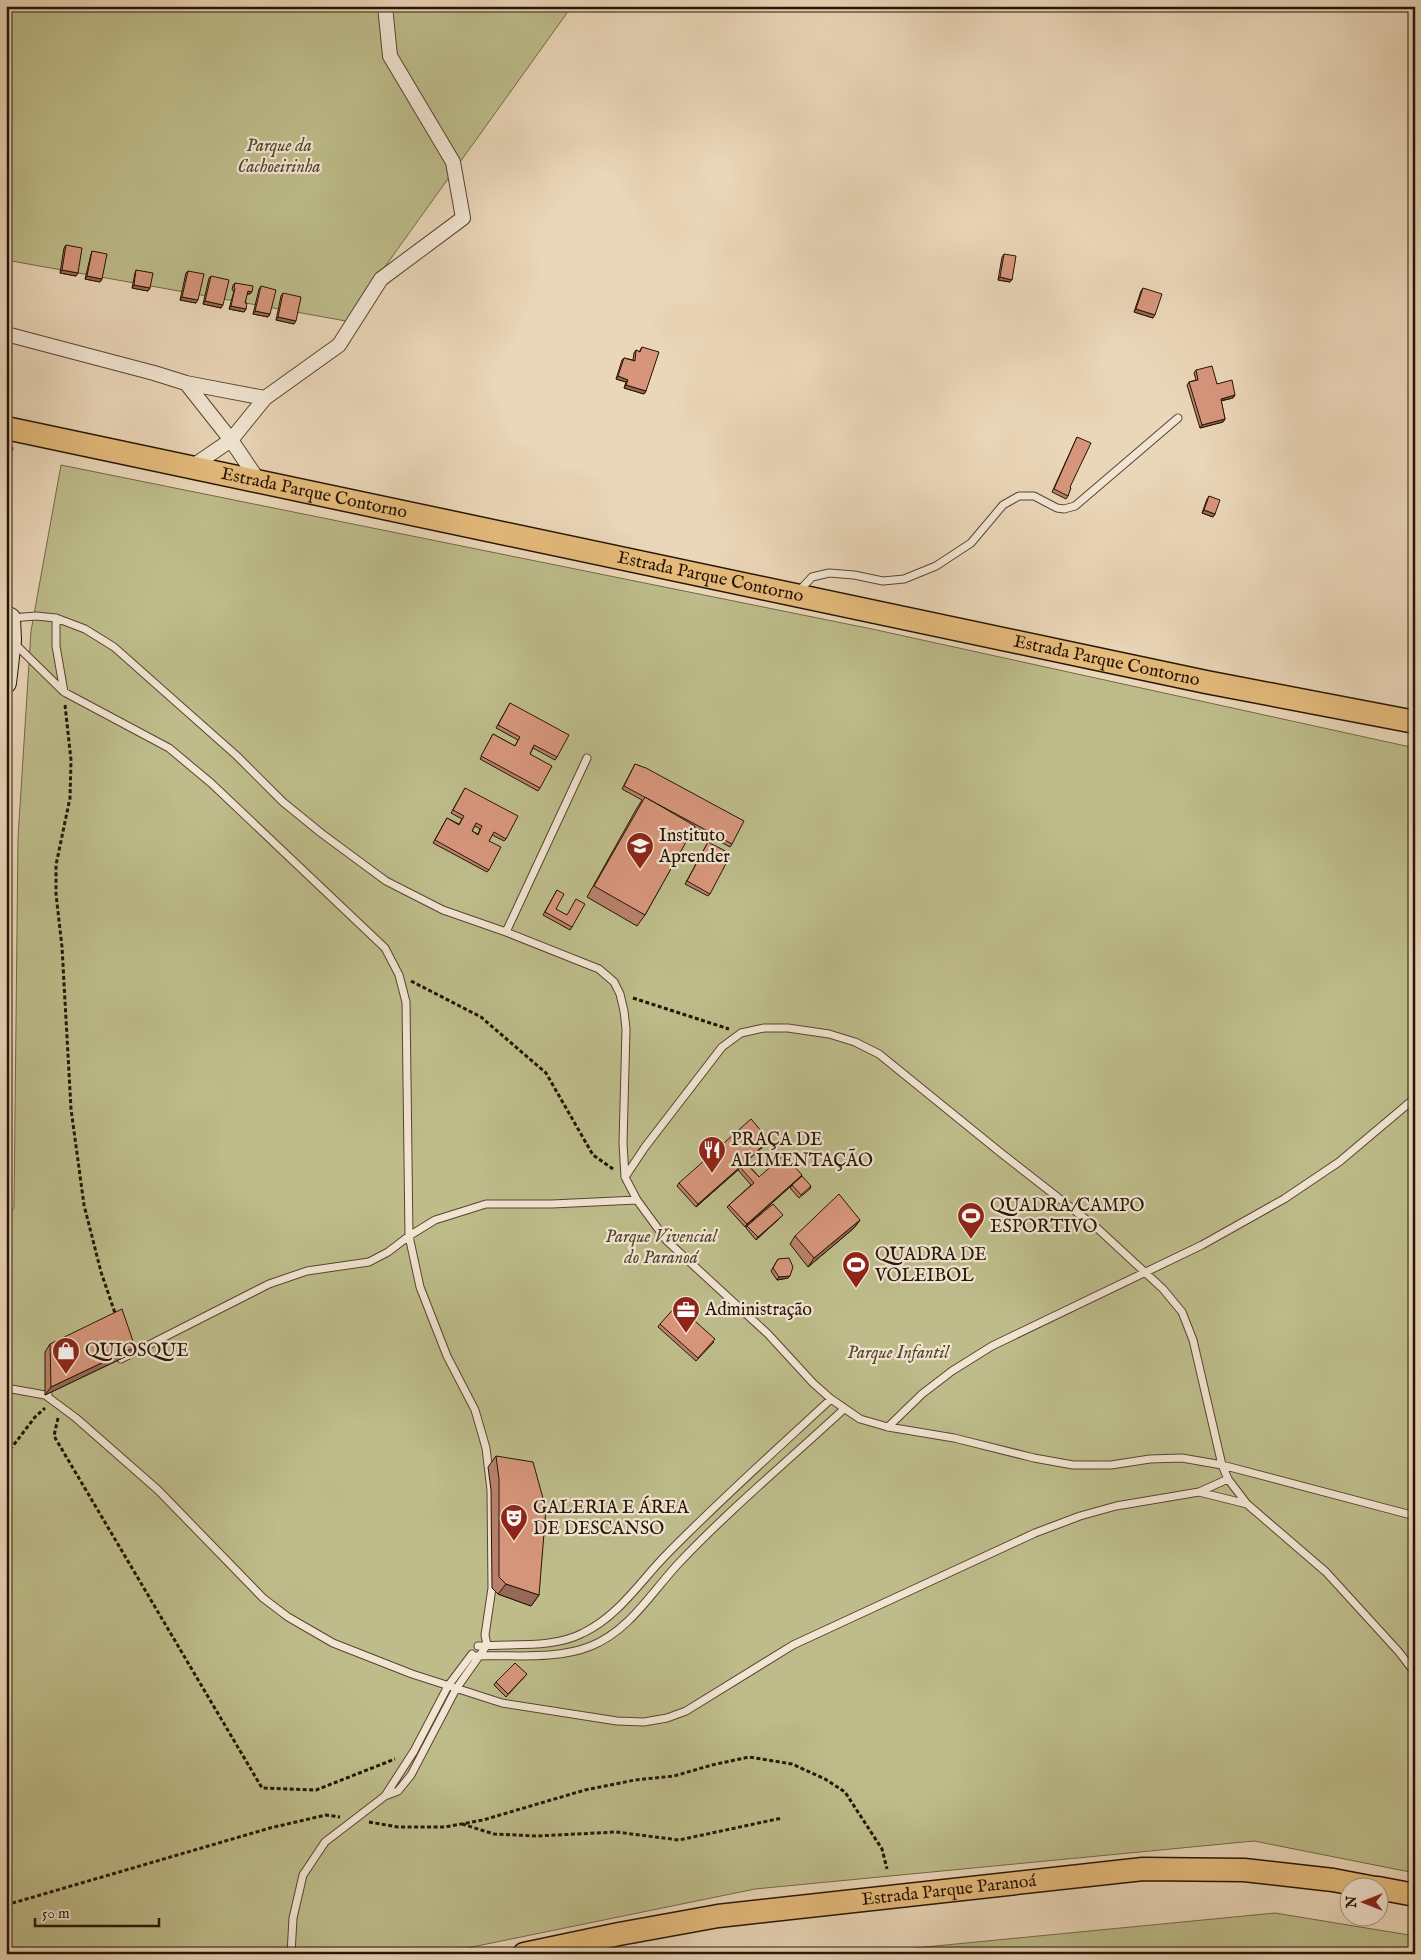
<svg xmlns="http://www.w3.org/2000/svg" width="1421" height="1960" font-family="'IM FELL English',serif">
<rect width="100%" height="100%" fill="#ead6b8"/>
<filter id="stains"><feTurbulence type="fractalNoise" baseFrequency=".004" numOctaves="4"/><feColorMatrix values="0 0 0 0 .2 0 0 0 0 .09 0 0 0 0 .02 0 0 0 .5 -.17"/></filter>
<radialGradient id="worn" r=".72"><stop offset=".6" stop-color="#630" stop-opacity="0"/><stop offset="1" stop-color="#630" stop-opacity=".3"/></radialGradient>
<path fill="#bdbc8a" stroke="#726847" d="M6 6H572L346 321 6 260Z
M61 465 872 629 1415 748V1873L1254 1841 755 1889 438 1954H6V1222L14 1207 18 838 31 631Z
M1275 1913 1415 1936V1954H853Z"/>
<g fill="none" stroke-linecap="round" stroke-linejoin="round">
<defs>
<path id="lane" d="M799 591 812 577 829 573 854 575 883 581 904 579 936 566 971 543 1003 505 1019 496H1034L1057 508 1064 509 1075 506 1178 418
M11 618 36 616 56 618 85 629 114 647 237 756 283 802 321 833 386 881 443 910 506 932 599 969 614 982 620 994 624 1011 626 1029 623 1143 625 1177 637 1200 667 1241 768 1334 813 1383 831 1399 860 1419 888 1427 954 1438 1034 1458 1073 1465H1111L1150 1459 1182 1458 1222 1465 1415 1516
M56 618V646L64 692 169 748 211 783 385 948 399 975 406 1002 409 1236 420 1287 447 1356 475 1410 486 1448 491 1490 492 1588 485 1635 487 1645 456 1689 411 1775 398 1791 385 1796 325 1842 303 1875 293 1918 291 1954
M13 642 64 692
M506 932 587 758
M625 1177 645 1147 722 1047 741 1033 764 1028H788L829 1034 855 1042 879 1054 1001 1153 1097 1228 1163 1289 1182 1312 1193 1340 1222 1465 1228 1479 1247 1504
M121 1359 269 1284 307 1271 369 1262 388 1252 409 1236 435 1220 486 1204H552L637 1200
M6 1388 45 1395 48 1394
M45 1395 76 1418 158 1490 263 1598 288 1617 333 1643 412 1674 502 1703 617 1721 644 1722 667 1718 686 1711 793 1645 1035 1533 1080 1516 1116 1506 1199 1492 1247 1504 1326 1572 1399 1652 1415 1673
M888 1427 922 1394 952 1371 992 1346 1202 1245 1284 1199 1339 1162 1415 1098
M1199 1492 1228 1479
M478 1646C512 1643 552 1649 583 1633 620 1615 640 1581 668 1553 720 1500 776 1450 831 1399
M471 1656C509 1654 554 1661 591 1646 629 1631 651 1593 678 1564 730 1509 789 1460 844 1409
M385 1796 414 1751 448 1686 472 1654"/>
<path id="street" d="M6 334 154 373 186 383 265 398
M186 383 231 440 258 480
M193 466 231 440 265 398 339 345 381 279 463 218 453 162 390 56 385 6"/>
<path id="secondary" d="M6 616 10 618 11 640 6 683"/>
<g id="primary">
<path id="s1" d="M6 428 1206 682 1415 722"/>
<path d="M1378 1888 1415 1895"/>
<path id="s2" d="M524 1954 619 1934 718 1916 1143 1869 1244 1870 1333 1880 1375 1888"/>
</g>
</defs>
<use href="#lane" stroke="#574431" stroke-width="9"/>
<use href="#street" stroke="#574431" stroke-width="16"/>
<use href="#secondary" stroke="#261404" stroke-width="22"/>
<use href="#primary" stroke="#261404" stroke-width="25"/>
<path stroke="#261404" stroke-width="3" stroke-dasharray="4 2.5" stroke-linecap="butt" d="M6 490 12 447
M65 705 71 760 70 798 56 865V894L62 947 71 1109 84 1205 101 1272 116 1316
M411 981 481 1017 546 1073 593 1155 613 1169
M633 998 729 1029
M58 1418 54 1436 262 1788 316 1790 395 1759
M6 1455 35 1417 45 1408
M369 1822 398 1827H445L483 1820 585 1790 635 1780 674 1776 712 1765 749 1757 792 1764 825 1779 845 1792 882 1849 887 1869
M462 1824 494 1834 537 1836 616 1832 679 1840 782 1818
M6 1905 270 1828 326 1815 340 1817"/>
<use href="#lane" stroke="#f1e4d1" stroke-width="7"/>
<use href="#street" stroke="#f1e4d1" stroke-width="14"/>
<use href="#secondary" stroke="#f1e4d1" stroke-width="20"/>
<use href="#primary" stroke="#e5bb7c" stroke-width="22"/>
</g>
<path fill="#b9816b" stroke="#261404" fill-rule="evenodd" d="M66 245 78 273 76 276 60 273 64 248Z
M92 251 102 279 100 282 85 279 91 254Z
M1004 254 1012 280 1010 282 998 280 1002 257Z
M136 270 150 288 148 291 132 288 135 273Z
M188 271 196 303 180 300 186 273Z
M211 276 221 308 203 304 209 278Z
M235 283 250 294H247L245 303 246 309 244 312 229 309 234 291 232 290 233 285Z
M261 286 270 314 268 317 253 314 259 289Z
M1143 288 1153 318 1134 312 1141 291Z
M283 293 294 324 276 320 281 296Z
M642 347 646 391 644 394 624 388 626 382 616 379 622 360 624 358 633 360 634 353 636 350 639 352Z
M1196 370 1235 395 1233 398 1221 401 1225 419 1223 422 1200 428 1187 385 1189 382 1196 380 1194 373Z
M1077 437 1070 487 1068 496 1066 499 1052 492Z
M1209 496 1215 514 1213 517 1202 513 1207 499Z
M510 703 557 757 555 760 533 748 530 754 540 788 538 791 480 759 493 734 515 746 518 740 496 728Z
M635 764 732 844 730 847 694 827 645 915 637 926 587 897 637 808 642 800 622 789Z
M465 788 506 839 504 841 492 835 489 841V870L487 872 433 843 447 818 459 824 462 819 451 813ZM475 826 480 829 478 834 472 831Z
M708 842 710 894 708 896 685 884Z
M557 890 556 909 572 927 570 930 543 915Z
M767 1143 746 1162 759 1177 800 1178 745 1227 727 1207 729 1205 751 1185 738 1170 696 1207 677 1186 679 1183Z
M792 1185 811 1186 810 1189 799 1198 790 1188Z
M783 1215 781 1217 756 1240 746 1228 747 1226Z
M860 1220 854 1228 808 1267 790 1244 795 1236Z
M778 1259 788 1278 777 1280 771 1271Z
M660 1324 714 1342 696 1361 658 1327Z
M50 1344 129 1355 45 1395V1352Z
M496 1456 539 1595 531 1606 498 1594 492 1588 491 1490 488 1467Z
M527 1674 506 1697 494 1685 496 1682Z"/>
<path fill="#966957" stroke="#261404" d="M62 270 78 273 76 276 60 273Z
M87 276 102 279 100 282 85 279Z
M1000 277 1012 280 1010 282 998 280Z
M134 285 150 288 148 291 132 288Z
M248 291 252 292 250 294 246 293Z
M182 297 198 300 196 303 180 300Z
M205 301 223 305 221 308 203 304Z
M231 306 246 309 244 312 229 309Z
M1136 309 1155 315 1153 318 1134 312Z
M255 311 270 314 268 317 253 314Z
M278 317 296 321 294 324 276 320Z
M618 376 628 380 626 382 616 379Z
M626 385 646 391 644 394 624 388Z
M1235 395 1233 398 1219 401 1221 399Z
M1225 419 1223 422 1200 428 1202 425Z
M1204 510 1215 514 1213 517 1202 513Z
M769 1140 767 1143 743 1164 745 1162Z
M740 1167 738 1170 696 1207 698 1204Z
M802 1175 800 1178 745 1227 747 1224Z
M783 1215 781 1217 756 1240 758 1237Z
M860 1220 854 1228 808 1267 814 1258Z
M790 1276 788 1278 777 1280 779 1277Z
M135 1347 129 1355 45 1395 51 1387Z
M506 1584 539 1595 531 1606 498 1594Z"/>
<path fill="#d7967c" stroke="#261404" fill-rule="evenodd" d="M66 245 82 248 78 273 62 270Z
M92 251 107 254 102 279 87 276Z
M1004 254 1016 256 1012 280 1000 277Z
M136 270 153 273 150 288 134 285Z
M188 271 204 274 198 300 182 297Z
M211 276 229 280 223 305 205 301Z
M235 283 253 286 252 292 248 291 245 303H247L246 309 231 306 235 288H234Z
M261 286 276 290 270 314 255 311Z
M1143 288 1162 294 1155 315 1136 309Z
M283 293 301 297 296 321 278 317Z
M642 347 659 352 646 391 626 385 628 380 618 376 624 358 635 361 636 350 640 352Z
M1212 366 1217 384 1232 380 1235 395 1221 399 1225 419 1202 425 1189 382 1198 380 1196 370Z
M1077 437 1091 443 1070 487 1071 488 1068 496 1054 489Z
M1209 496 1220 500 1215 514 1204 510Z
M510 703 569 735 557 757 534 745 530 754 552 766 540 788 481 756 493 734 515 746 520 737 498 725Z
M635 764 646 768 744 821 732 844 624 786Z
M465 788 518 816 506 839 494 832 489 841 501 847 489 870 435 840 447 818 459 825 464 816 453 810ZM476 823 482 826 478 835 472 831Z
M645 797 695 826 645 915 594 886Z
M708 842 731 854 710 894 687 881Z
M557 890 564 894 556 909 567 915 576 899 585 904 572 927 545 912Z
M751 1119 769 1140 745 1162 759 1177 784 1155 802 1175 747 1224 729 1205 754 1183 740 1167 698 1204 679 1183Z
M802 1176 811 1186 801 1195 792 1185Z
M839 1194 860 1220 814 1258 795 1236Z
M773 1204 783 1215 758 1237 747 1226Z
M789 1258 793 1267 790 1276 779 1277 773 1268 778 1259Z
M677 1305 715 1339 698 1358 660 1324Z
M122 1309 135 1347 51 1387 50 1344Z
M496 1456 533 1462 546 1509 539 1595 506 1584 499 1577V1479Z
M515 1663 527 1674 508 1694 496 1682Z"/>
<defs>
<symbol id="school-pin" viewBox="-11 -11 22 30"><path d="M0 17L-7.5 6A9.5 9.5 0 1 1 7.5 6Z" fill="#8f2418" stroke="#f1e4d1"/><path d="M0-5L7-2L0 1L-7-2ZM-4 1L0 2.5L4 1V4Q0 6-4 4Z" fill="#fff"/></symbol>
<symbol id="restaurant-pin" viewBox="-11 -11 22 30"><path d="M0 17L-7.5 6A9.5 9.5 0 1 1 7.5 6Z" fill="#8f2418" stroke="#f1e4d1"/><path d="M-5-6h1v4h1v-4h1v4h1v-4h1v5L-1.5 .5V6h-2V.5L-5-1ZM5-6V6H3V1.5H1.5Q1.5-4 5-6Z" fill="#fff"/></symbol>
<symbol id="stadium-pin" viewBox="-11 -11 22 30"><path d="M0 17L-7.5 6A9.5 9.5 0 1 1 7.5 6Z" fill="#8f2418" stroke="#f1e4d1"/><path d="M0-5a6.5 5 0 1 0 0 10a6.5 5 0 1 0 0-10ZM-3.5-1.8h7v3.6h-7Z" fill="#fff"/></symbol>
<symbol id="office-pin" viewBox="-11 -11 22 30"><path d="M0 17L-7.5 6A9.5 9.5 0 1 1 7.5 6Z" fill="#8f2418" stroke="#f1e4d1"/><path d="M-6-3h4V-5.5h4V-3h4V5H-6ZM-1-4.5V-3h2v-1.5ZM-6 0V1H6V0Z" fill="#fff"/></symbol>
<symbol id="shop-pin" viewBox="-11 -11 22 30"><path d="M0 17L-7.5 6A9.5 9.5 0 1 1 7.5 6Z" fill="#8f2418" stroke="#f1e4d1"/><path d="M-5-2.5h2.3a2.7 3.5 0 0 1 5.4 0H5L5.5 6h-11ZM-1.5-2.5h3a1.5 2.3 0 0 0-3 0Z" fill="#fff"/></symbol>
<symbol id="theatre-pin" viewBox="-11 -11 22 30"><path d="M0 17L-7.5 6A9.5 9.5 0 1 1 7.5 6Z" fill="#8f2418" stroke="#f1e4d1"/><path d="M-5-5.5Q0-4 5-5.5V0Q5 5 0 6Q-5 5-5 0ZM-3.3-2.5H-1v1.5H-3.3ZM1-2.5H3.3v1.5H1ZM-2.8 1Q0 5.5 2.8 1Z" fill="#fff"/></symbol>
</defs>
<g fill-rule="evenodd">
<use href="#school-pin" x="624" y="830" width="32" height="43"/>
<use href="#restaurant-pin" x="696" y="1134" width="32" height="43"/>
<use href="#stadium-pin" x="955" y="1200" width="32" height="43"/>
<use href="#stadium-pin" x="840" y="1249" width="32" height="43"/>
<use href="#office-pin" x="670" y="1294" width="32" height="43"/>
<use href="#shop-pin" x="50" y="1335" width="32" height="43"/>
<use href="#theatre-pin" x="498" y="1502" width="32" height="43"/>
</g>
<g text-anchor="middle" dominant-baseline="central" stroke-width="4.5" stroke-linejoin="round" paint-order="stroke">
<g font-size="18" font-style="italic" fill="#53462c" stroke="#f1e4d1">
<text x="279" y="146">Parque da<tspan x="279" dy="21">Cachoeirinha</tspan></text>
<text x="661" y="1237">Parque Vivencial<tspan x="661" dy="21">do Paranoá</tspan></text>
<text x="898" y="1353">Parque Infantil</text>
</g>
<g font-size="18" fill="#261404" stroke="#f1e4d1">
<text stroke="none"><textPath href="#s1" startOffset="315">Estrada Parque Contorno</textPath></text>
<text stroke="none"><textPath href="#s1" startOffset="720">Estrada Parque Contorno</textPath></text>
<text stroke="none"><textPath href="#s1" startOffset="1125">Estrada Parque Contorno</textPath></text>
<text stroke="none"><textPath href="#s2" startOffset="430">Estrada Parque Paranoá</textPath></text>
</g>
<g font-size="18" fill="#261404" stroke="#f1e4d1" text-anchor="start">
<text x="659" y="836">Instituto<tspan x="659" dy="21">Aprender</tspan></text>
<text x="731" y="1140">PRAÇA DE<tspan x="731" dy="21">ALIMENTAÇÃO</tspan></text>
<text x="990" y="1206">QUADRA/CAMPO<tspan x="990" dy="21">ESPORTIVO</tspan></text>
<text x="875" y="1255">QUADRA DE<tspan x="875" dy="21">VOLEIBOL</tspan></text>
<text x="705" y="1310">Administração</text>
<text x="85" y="1351">QUIOSQUE</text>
<text x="533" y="1508">GALERIA E ÁREA<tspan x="533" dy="21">DE DESCANSO</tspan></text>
</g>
</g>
<rect width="1421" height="1960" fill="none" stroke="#ead6b8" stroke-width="25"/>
<rect x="8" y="8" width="1406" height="1945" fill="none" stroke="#261404" stroke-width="2.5"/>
<rect x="12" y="12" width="1396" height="1935" fill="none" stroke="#261404"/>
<g transform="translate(1364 1902) rotate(270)"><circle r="24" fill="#f1e4d1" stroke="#a0917f"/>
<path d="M0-4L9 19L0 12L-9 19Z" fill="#8f2418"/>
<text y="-8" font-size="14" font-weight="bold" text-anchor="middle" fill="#261404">N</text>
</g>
<path d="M35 1918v8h124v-8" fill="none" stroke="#261404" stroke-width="2.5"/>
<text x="42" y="1918" font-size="15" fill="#261404" stroke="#f1e4d1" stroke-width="4" paint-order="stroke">50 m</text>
<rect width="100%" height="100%" filter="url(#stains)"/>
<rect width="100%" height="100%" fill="url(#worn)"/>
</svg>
